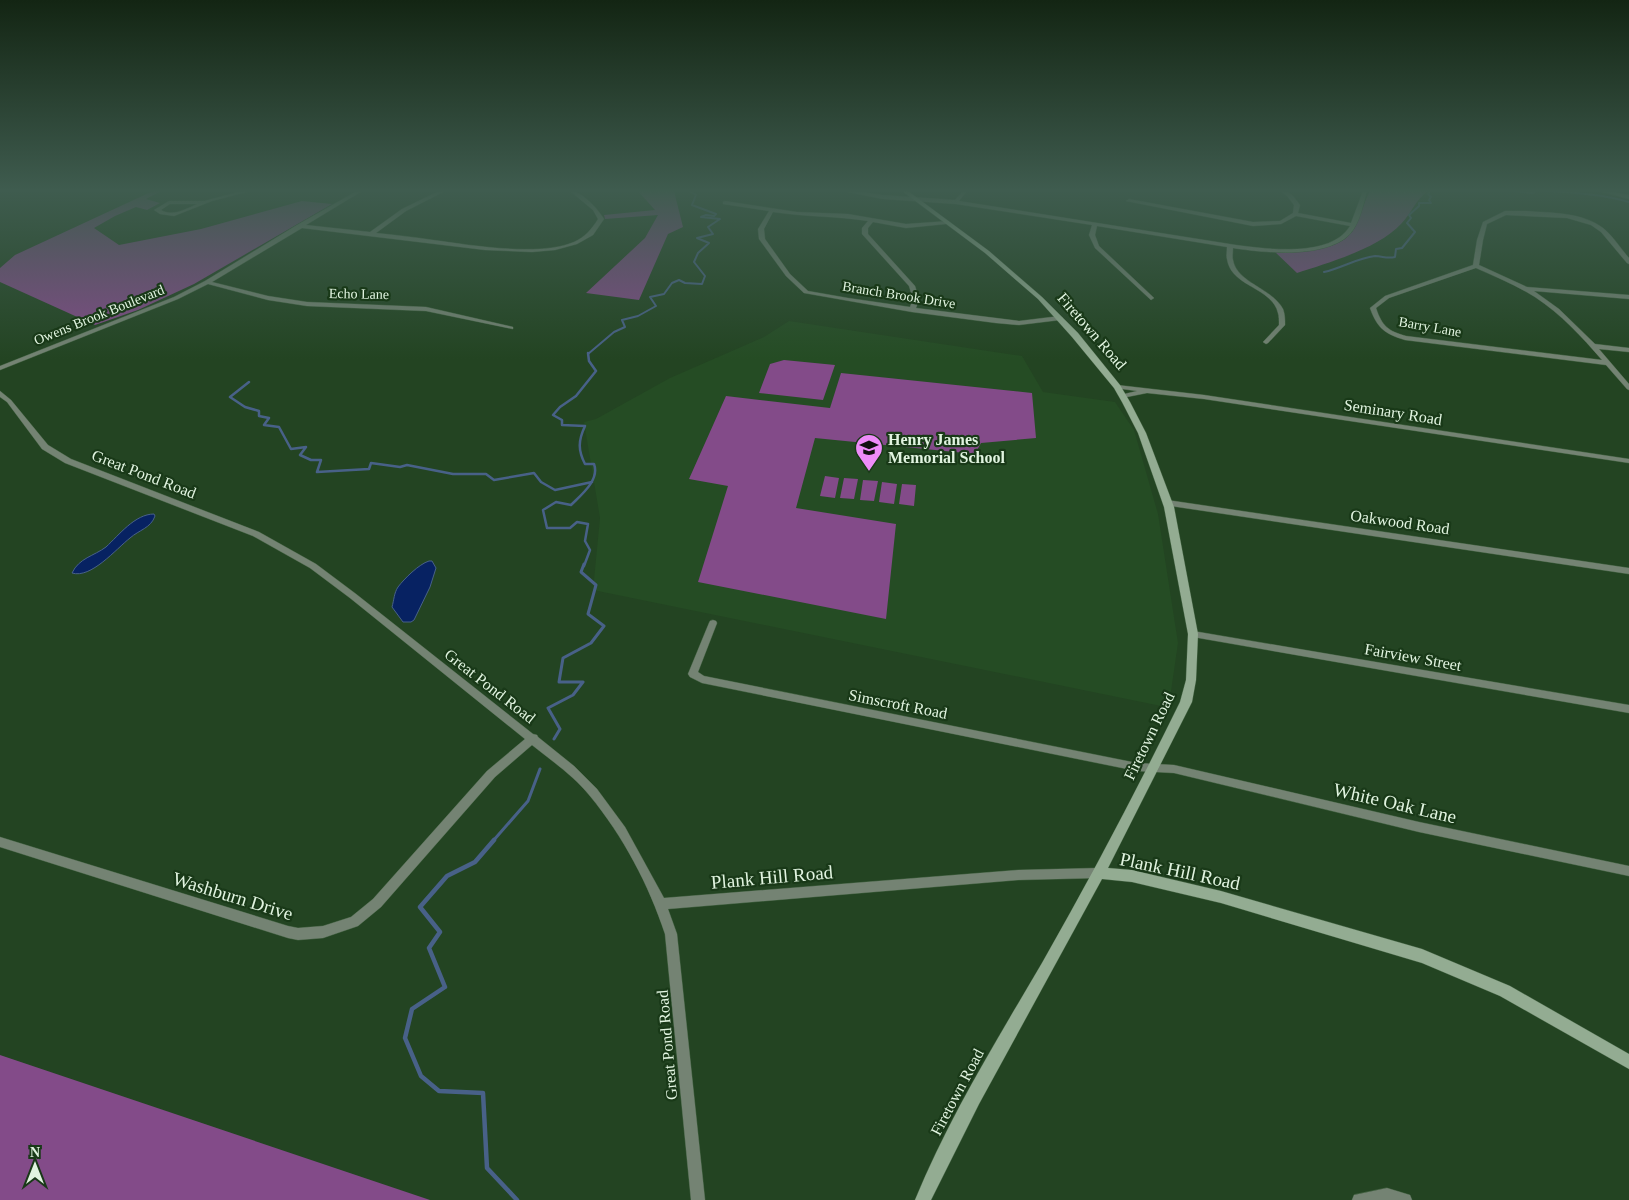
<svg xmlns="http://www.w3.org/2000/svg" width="1629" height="1200" font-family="'Times New Roman',serif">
<rect width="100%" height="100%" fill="#234422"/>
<path fill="#254c24" d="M789 321 1022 356 1043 392 1115 402 1134 430 1158 514 1178 643 1170 698 1166 707 593 590 600 518 584 422 596 419 670 378 764 337Z"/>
<path fill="#834b89" d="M153 191H161L146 199 160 203 147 210 136 207 115 216 94 228 119 245 201 229 302 201 332 204 194 284 138 310 95 325 0 282V268L15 255Z
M638 191H674L683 227 668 234 639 300 586 293 645 238 658 215 605 219 604 215 655 210Z
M1370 191H1428C1416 199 1411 214 1401 224 1379 248 1328 263 1297 273L1274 251C1300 250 1341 254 1355 227 1361 215 1364 202 1370 191Z
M784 360 835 365 823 400 759 393 770 364Z
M841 373 1032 393 1036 438 981 443 975 454 815 438 796 508 896 524 886 619 698 582 728 486 689 479 726 396 830 408Z
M825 476 839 478 835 498 820 496Z
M844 478 858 479 854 499 840 498Z
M863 480 878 481 874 501 860 500Z
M882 482 897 484 894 504 879 502Z
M902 484 916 485 914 506 899 504Z
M0 1055 430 1200H0Z"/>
<path fill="#072262" stroke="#486188" d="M154 514 155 516C151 528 139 530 130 538 116 549 91 579 72 573 79 558 94 556 106 547 119 535 135 514 154 514Z
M429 561H432L436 568 430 587 414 620 411 622H403L392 607C394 600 394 593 398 587 404 579 419 564 429 561Z"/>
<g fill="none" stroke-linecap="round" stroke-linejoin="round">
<path stroke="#486188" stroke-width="2" d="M1514 191 1533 193 1536 191
M1545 191C1574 192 1601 194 1629 202
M1324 272C1342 268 1357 258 1375 256 1383 256 1386 259 1395 257L1396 249 1402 248 1415 232 1407 223 1411 218 1409 215 1419 206V203H1431L1429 200 1431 197 1428 194 1430 191
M588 354 614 332 625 327 622 320 638 316 656 306 650 297 664 294 672 283 679 280 685 283 702 284 705 276 694 262 698 253 709 243 697 238 713 234 708 227 720 219 701 217 706 215 714 216 716 214 692 205 696 195 690 191"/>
<path stroke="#486188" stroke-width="2.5" d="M249 382 230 397 245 407 259 411V416L269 418 264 425 279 427 291 449 306 447 300 455 311 460H321L317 472 369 469 371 463 400 467 407 465 453 474H486L494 480 534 473 541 482 555 490 592 482
M584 566 590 550 585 541 588 524 577 522 570 528H547L543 510 556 502 571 505C581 495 600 480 594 464H585C578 450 578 441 585 426L562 425V420L553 415 560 407 576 396 596 371 589 361 588 353"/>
<path stroke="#486188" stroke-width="3" d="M554 739 560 729 548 708 573 695 583 682H559L563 658 591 643 604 626 588 614 596 585 581 572 584 564
M493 841 528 801 540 769"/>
<path stroke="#486188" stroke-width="4.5" d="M494 840 475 862 447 876 420 907 440 932 429 948 445 987 412 1009 405 1038 421 1076 439 1091 483 1093 487 1168 517 1200"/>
<defs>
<path id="street" d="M242 191H250L212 201 174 216 160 214 154 210 169 201H204ZM170 204H197C186 209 172 217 161 210Z
M357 191H362L306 225 370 232 402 209 439 191H445L406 211 376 233C395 235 414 237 433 240 470 245 539 257 574 242 585 237 592 229 598 219L593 210 570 191C582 191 598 209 604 219L593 235 577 244 555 250 532 252 485 250 302 228 212 282 268 296 307 302 426 307 513 327V329L426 311 307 306 268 300 208 284 178 299 0 370V366L174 297 205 281 297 225Z
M846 191H856L883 195 955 200 963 191H967L959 201 1236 245C1267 249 1331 258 1350 226L1296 216 1281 224 1253 226 1126 201 1129 199 1253 222 1280 221 1293 213 1294 205 1287 196 1280 191C1290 190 1294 197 1300 205L1298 213 1351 223 1363 191H1367C1363 205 1360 223 1350 234 1326 259 1264 253 1233 248 1233 252 1232 257 1233 260 1237 283 1272 288 1283 309 1285 314 1285 320 1285 325L1268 343 1266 344 1263 342 1279 325C1279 321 1279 316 1278 313 1272 287 1231 287 1227 259 1226 256 1227 251 1227 247L1097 226 1095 235 1099 246 1153 297 1154 298 1151 300 1095 248 1089 235 1092 225 956 204 883 199 848 192Z
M1599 191H1607L1629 195V199Z
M725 201 797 212 848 214 906 224 948 221 949 222 946 224 906 228 873 222 868 228V234L915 286 919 299 916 308 1019 321 1060 316 1063 318 1060 320 1019 325 996 323 912 312 804 293 786 276 759 239 758 229 769 211 723 204V202ZM773 212C805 217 837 216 868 221L862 228V234L909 286 913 299 910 307 848 298 808 291 790 274 765 239 764 229Z
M1526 211C1551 213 1582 212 1603 228 1613 236 1621 249 1629 258V264L1627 263 1601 232 1591 225 1567 218 1506 215 1487 224 1483 240 1479 265 1527 287 1629 295V299L1534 291 1559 309 1595 344 1629 348V352L1599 349 1629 384V390L1627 389 1606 365 1405 340C1385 334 1377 328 1370 308L1385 296 1473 265 1477 240 1483 222 1505 211ZM1476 268C1496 277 1516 285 1535 297 1561 314 1582 337 1602 360L1406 336C1388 331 1382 326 1376 308L1389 298Z
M1117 385 1204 395 1629 459V463L1204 399 1147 393 1122 398 1120 397V395L1137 391 1115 388V386Z
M0 391 11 400 48 445 71 459 259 532 316 564 356 594 533 734 537 735 538 737 574 766 597 789 625 827 664 898 1018 870 1098 868 1102 869 1104 873 1102 877 1098 878 1018 880 668 909 677 934 705 1200H691L665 934C649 885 623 836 590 796 574 776 552 761 532 745L495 777 381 907 358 926 323 938 298 940 288 938 0 847V837L288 926 298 928 323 926 351 917 373 899 487 771 525 739 350 598 310 568 253 536 65 463 42 449 7 402 0 397Z
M1167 500 1629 568V574L1164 505 1163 503 1164 501Z
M713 620 716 621 717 623 698 672 704 676 1137 763 1174 765 1419 822 1629 866V876L1419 832 1174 773 1137 771 702 683 690 677 688 674 709 623 710 621Z
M1193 631 1629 705V713L1193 637 1190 636 1188 634 1190 632Z
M1387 1188 1410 1195 1412 1200H1352L1354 1195Z"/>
<path id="secondary" d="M902 191H908L989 251 1042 297 1078 333 1120 385 1130 402 1146 433 1174 507 1198 634 1196 680 1192 702 1108 868 1132 870 1221 891 1422 949 1510 986 1629 1054V1069L1500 996 1422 963 1221 903 1132 882 1102 879 979 1104 931 1200H915C949 1117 997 1040 1042 963 1091 877 1137 790 1180 702L1186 680 1188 634 1164 507 1138 433 1122 402 1114 388 1072 337 1038 299 985 253Z"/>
</defs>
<use href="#street" stroke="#416040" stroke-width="1"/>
<use href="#secondary" stroke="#416040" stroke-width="1"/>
<use href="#street" fill="#748373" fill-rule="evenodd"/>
<use href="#secondary" fill="#93ac92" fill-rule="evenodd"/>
</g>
<linearGradient id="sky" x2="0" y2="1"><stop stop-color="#132513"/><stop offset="0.53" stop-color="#3f5c4f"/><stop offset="1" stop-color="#3f5c4f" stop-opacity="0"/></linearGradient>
<rect width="1629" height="359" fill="url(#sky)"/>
<defs>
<symbol id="school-pin" viewBox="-11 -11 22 30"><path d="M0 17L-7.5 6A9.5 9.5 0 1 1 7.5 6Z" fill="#ee8cf9" stroke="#193918"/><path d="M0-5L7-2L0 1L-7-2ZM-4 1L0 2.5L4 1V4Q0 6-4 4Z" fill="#111"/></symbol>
</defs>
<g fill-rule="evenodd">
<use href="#school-pin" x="853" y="432" width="32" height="43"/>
</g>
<g text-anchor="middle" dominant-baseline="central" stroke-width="4.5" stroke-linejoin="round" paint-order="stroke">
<g font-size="14" fill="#e1f4e0" stroke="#193918">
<text transform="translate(359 294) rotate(1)">Echo Lane</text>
<text transform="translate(899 295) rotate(9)">Branch Brook Drive</text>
<text transform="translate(99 315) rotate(-22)">Owens Brook Boulevard</text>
<text transform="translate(1430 327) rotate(10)">Barry Lane</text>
</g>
<g font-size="16" fill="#e1f4e0" stroke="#193918">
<text transform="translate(1092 331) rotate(49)">Firetown Road</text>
<text transform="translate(1393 412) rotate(9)">Seminary Road</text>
<text transform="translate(144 474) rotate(21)">Great Pond Road</text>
<text transform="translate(1400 522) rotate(8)">Oakwood Road</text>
<text transform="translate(1413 657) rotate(10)">Fairview Street</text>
<text transform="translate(490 686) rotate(38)">Great Pond Road</text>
<text transform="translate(898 704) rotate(11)">Simscroft Road</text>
<text transform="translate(1149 736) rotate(-64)">Firetown Road</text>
<text transform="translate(667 1045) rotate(-95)">Great Pond Road</text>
<text transform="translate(957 1092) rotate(-62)">Firetown Road</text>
</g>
<g font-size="16" font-weight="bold" fill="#e1f4e0" stroke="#193918" text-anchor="start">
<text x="888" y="439">Henry James<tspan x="888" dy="18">Memorial School</tspan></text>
</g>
<g font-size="19" fill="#e1f4e0" stroke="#193918">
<text transform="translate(1395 803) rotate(13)">White Oak Lane</text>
<text transform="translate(1180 871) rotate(12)">Plank Hill Road</text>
<text transform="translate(772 877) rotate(-5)">Plank Hill Road</text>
<text transform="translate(233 896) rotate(17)">Washburn Drive</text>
</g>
</g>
<g transform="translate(35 1165)" stroke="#193918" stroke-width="4" paint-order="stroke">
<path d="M0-4L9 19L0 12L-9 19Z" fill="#e1f4e0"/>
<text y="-8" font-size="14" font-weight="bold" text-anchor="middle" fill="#e1f4e0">N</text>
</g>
</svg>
